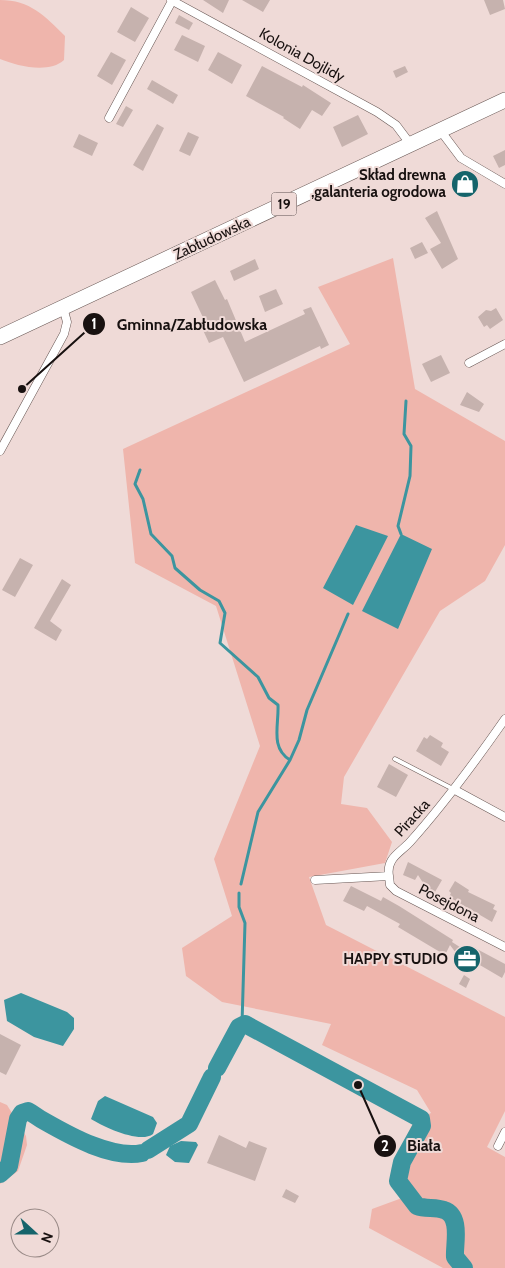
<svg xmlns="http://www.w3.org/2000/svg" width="505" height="1268" font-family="Cabin,sans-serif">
<rect width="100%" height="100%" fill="#efdad7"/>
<path fill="#efb5ac" d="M0 0C30 0 45 16 65 36L64 60C49 74 17 66 0 59Z
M393 258 415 389 505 441V545L485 581 440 611 344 777 341 804 367 808 392 842 385 863 309 877 326 925 505 1017V1111L487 1147 505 1157V1268H443L369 1228 372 1209 402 1198 390 1178 392 1166 414 1121 431 1113 417 1090 322 1045 331 1024 222 1002 186 976 182 948 232 916 214 859 260 746 216 606 135 563 123 449 350 344 318 287Z
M0 1102 7 1105 26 1136 27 1145 18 1171 0 1184Z"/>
<path fill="#3c959f" d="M356 525 388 536 353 605 323 588Z
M401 534 432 549 398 629 362 611Z
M21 993 67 1012 74 1018V1029L63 1046 34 1037 7 1021 4 1000Z
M105 1096 153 1117 157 1123 153 1134C140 1144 104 1127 91 1119L98 1101Z
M181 1141 196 1142 198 1145 189 1163 175 1162 166 1155 170 1146Z"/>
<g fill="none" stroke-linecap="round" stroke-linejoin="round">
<path stroke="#3c959f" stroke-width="3" d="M140 470 135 484 143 499 151 534 172 556 175 568 200 590 219 601 225 613 220 643 258 677 269 698 278 705C279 725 270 748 290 760
M401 534 398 526 410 476 411 446 404 434 406 401
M241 884 258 812 290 760 299 740 307 710 348 614
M239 893V907L245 923 242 1024"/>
<path stroke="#3c959f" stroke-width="18" d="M217 1068 239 1027 245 1024 421 1119 422 1126 402 1162 398 1181 417 1206C425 1209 436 1207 444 1210 462 1216 454 1245 455 1257L464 1268
M148 1150 189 1124 212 1077
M0 1174 9 1166 18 1119 22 1113 28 1111C34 1114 38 1118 44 1121 72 1137 112 1159 142 1153"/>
</g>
<path fill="#c6b2ae" d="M203 0H229L223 13Z
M242 0H270L263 12Z
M484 0H503L505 9 490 15Z
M131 7 149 18 135 42 117 32Z
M179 15 193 23 189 30 175 23Z
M182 35 205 46 198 62 174 50Z
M111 52 126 60 112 85 97 76Z
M218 52 242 65 232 84 208 70Z
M262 66 302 87 303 85 331 103 322 116 312 110 300 129 283 118 284 117 246 96Z
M405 66 408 72 396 78 393 71Z
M152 80 178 95 173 104 147 89Z
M126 106 133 110 123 127 116 124Z
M358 115 368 134 342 147 333 127Z
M157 124 164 128 143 171 133 165Z
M188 132 199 137 190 156 179 151Z
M79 134 98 143 92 156 73 147Z
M505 150V165L499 168 493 156Z
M437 211 458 259 442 269 430 249 441 243 425 218Z
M422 242 428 253 415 259 410 248Z
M255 259 259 269 234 281 230 271Z
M215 280 225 300 227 299 245 342 305 314 303 310 311 307 329 345 321 349 320 346 244 382 223 337 209 343 202 328 207 326 191 292Z
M276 289 283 304 265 312 259 296Z
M496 308 503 320 490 329 487 325 484 327 478 317 486 310 491 311Z
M441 355 450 373 431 382 422 364Z
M467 392 484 404 479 412 460 405Z
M20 558 33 565 15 597 2 590Z
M62 579 71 585 50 621 62 630 56 641 34 628Z
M430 735 443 743 441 747 449 752 441 766 416 751 424 737 427 739Z
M389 764 408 775 396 797 377 787Z
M408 862 442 880 435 892 425 886 418 875 415 880 403 875Z
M455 881 469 890 468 892 495 905 493 909 497 911 492 922 449 897 451 893 449 891Z
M351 886 381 901 383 897 399 906 453 940 452 942 466 951 475 948 505 964V972L502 978 473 961 468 970 457 962 459 957 450 945 445 955 398 927 400 924 367 906 364 911 343 901Z
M464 975 470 979 466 988 459 984Z
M0 1034 21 1045 6 1075 0 1072Z
M219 1135 246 1148 249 1141 267 1148 255 1181 207 1163Z
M286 1189 299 1196 295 1203 282 1197Z"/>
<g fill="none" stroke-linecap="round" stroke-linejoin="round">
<defs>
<path id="lane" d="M395 759 453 789"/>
<path id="street" d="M171 0 377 112 396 125 411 145
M109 118 172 1
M440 130 461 158 505 184
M469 363 505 344
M0 451 64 334 67 322 63 307
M455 790 505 817
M389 876 390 885 396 891 505 947
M315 880 389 876C386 858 400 853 410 842 445 803 475 762 505 719
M498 1146 505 1132"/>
<path id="highway" d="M0 337 505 100"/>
</defs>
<use href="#lane" stroke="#675653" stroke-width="5"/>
<use href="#street" stroke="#675653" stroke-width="9"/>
<use href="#highway" stroke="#675653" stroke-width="16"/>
<use href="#lane" stroke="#fff" stroke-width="4"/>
<use href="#street" stroke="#fff" stroke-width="8"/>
<use href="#highway" stroke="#fff" stroke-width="15"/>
</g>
<defs>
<symbol id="shop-disc" viewBox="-11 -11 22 22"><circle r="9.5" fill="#15646b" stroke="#efdad7"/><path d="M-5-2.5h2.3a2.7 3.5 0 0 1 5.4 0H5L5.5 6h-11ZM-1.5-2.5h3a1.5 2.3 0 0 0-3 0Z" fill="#fff"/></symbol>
<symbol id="office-disc" viewBox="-11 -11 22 22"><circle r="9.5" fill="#15646b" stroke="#efdad7"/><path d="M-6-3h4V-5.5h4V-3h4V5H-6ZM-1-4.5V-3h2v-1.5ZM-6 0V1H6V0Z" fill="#fff"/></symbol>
</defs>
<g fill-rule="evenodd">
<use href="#shop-disc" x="449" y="168" width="32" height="32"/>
<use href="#office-disc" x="451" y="943" width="32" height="32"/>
</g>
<g text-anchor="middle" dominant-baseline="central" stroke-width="4" stroke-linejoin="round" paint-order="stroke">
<rect fill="#efdad7" stroke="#584d4c" stroke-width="1" x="271.5" y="192.5" width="25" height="23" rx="4"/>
<g font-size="14" font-weight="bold" fill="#181110">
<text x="284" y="204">19</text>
</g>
<g font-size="15" fill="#181110" stroke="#efdad7">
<text transform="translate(302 55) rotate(29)">Kolonia Dojlidy</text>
<text transform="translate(212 238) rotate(-25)">Zabłudowska</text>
<text transform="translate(412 818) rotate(-48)">Piracka</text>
<text transform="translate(449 903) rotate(27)">Posejdona</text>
</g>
<g font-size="15" font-weight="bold" fill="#181110" stroke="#efdad7" text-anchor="end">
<text x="446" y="175">Skład drewna<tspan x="446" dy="17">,galanteria ogrodowa</tspan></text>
<text x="448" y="959">HAPPY STUDIO</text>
</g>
</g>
<path fill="none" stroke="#181110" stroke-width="2" d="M22 389L94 324M358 1085L385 1146"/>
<g fill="#181110" stroke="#efdad7" stroke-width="2">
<circle cx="22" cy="389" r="5"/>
<circle cx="358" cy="1085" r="5"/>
<circle cx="94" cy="324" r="12"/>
<circle cx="385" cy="1146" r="12"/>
</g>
<g font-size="15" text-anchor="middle" font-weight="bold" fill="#fff">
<text x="94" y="329">1</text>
<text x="385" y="1151">2</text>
</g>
<g font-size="16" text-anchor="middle" font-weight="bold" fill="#181110" stroke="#efdad7" stroke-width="4" stroke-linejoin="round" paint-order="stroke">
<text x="192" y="330">Gminna/Zabłudowska</text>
<text x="424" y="1151">Biała</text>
</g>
<g transform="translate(35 1233) rotate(111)"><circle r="24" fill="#efdad7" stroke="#998a87"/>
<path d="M0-4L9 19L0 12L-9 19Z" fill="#15646b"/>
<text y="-8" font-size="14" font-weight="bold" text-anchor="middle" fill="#181110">N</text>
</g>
</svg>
